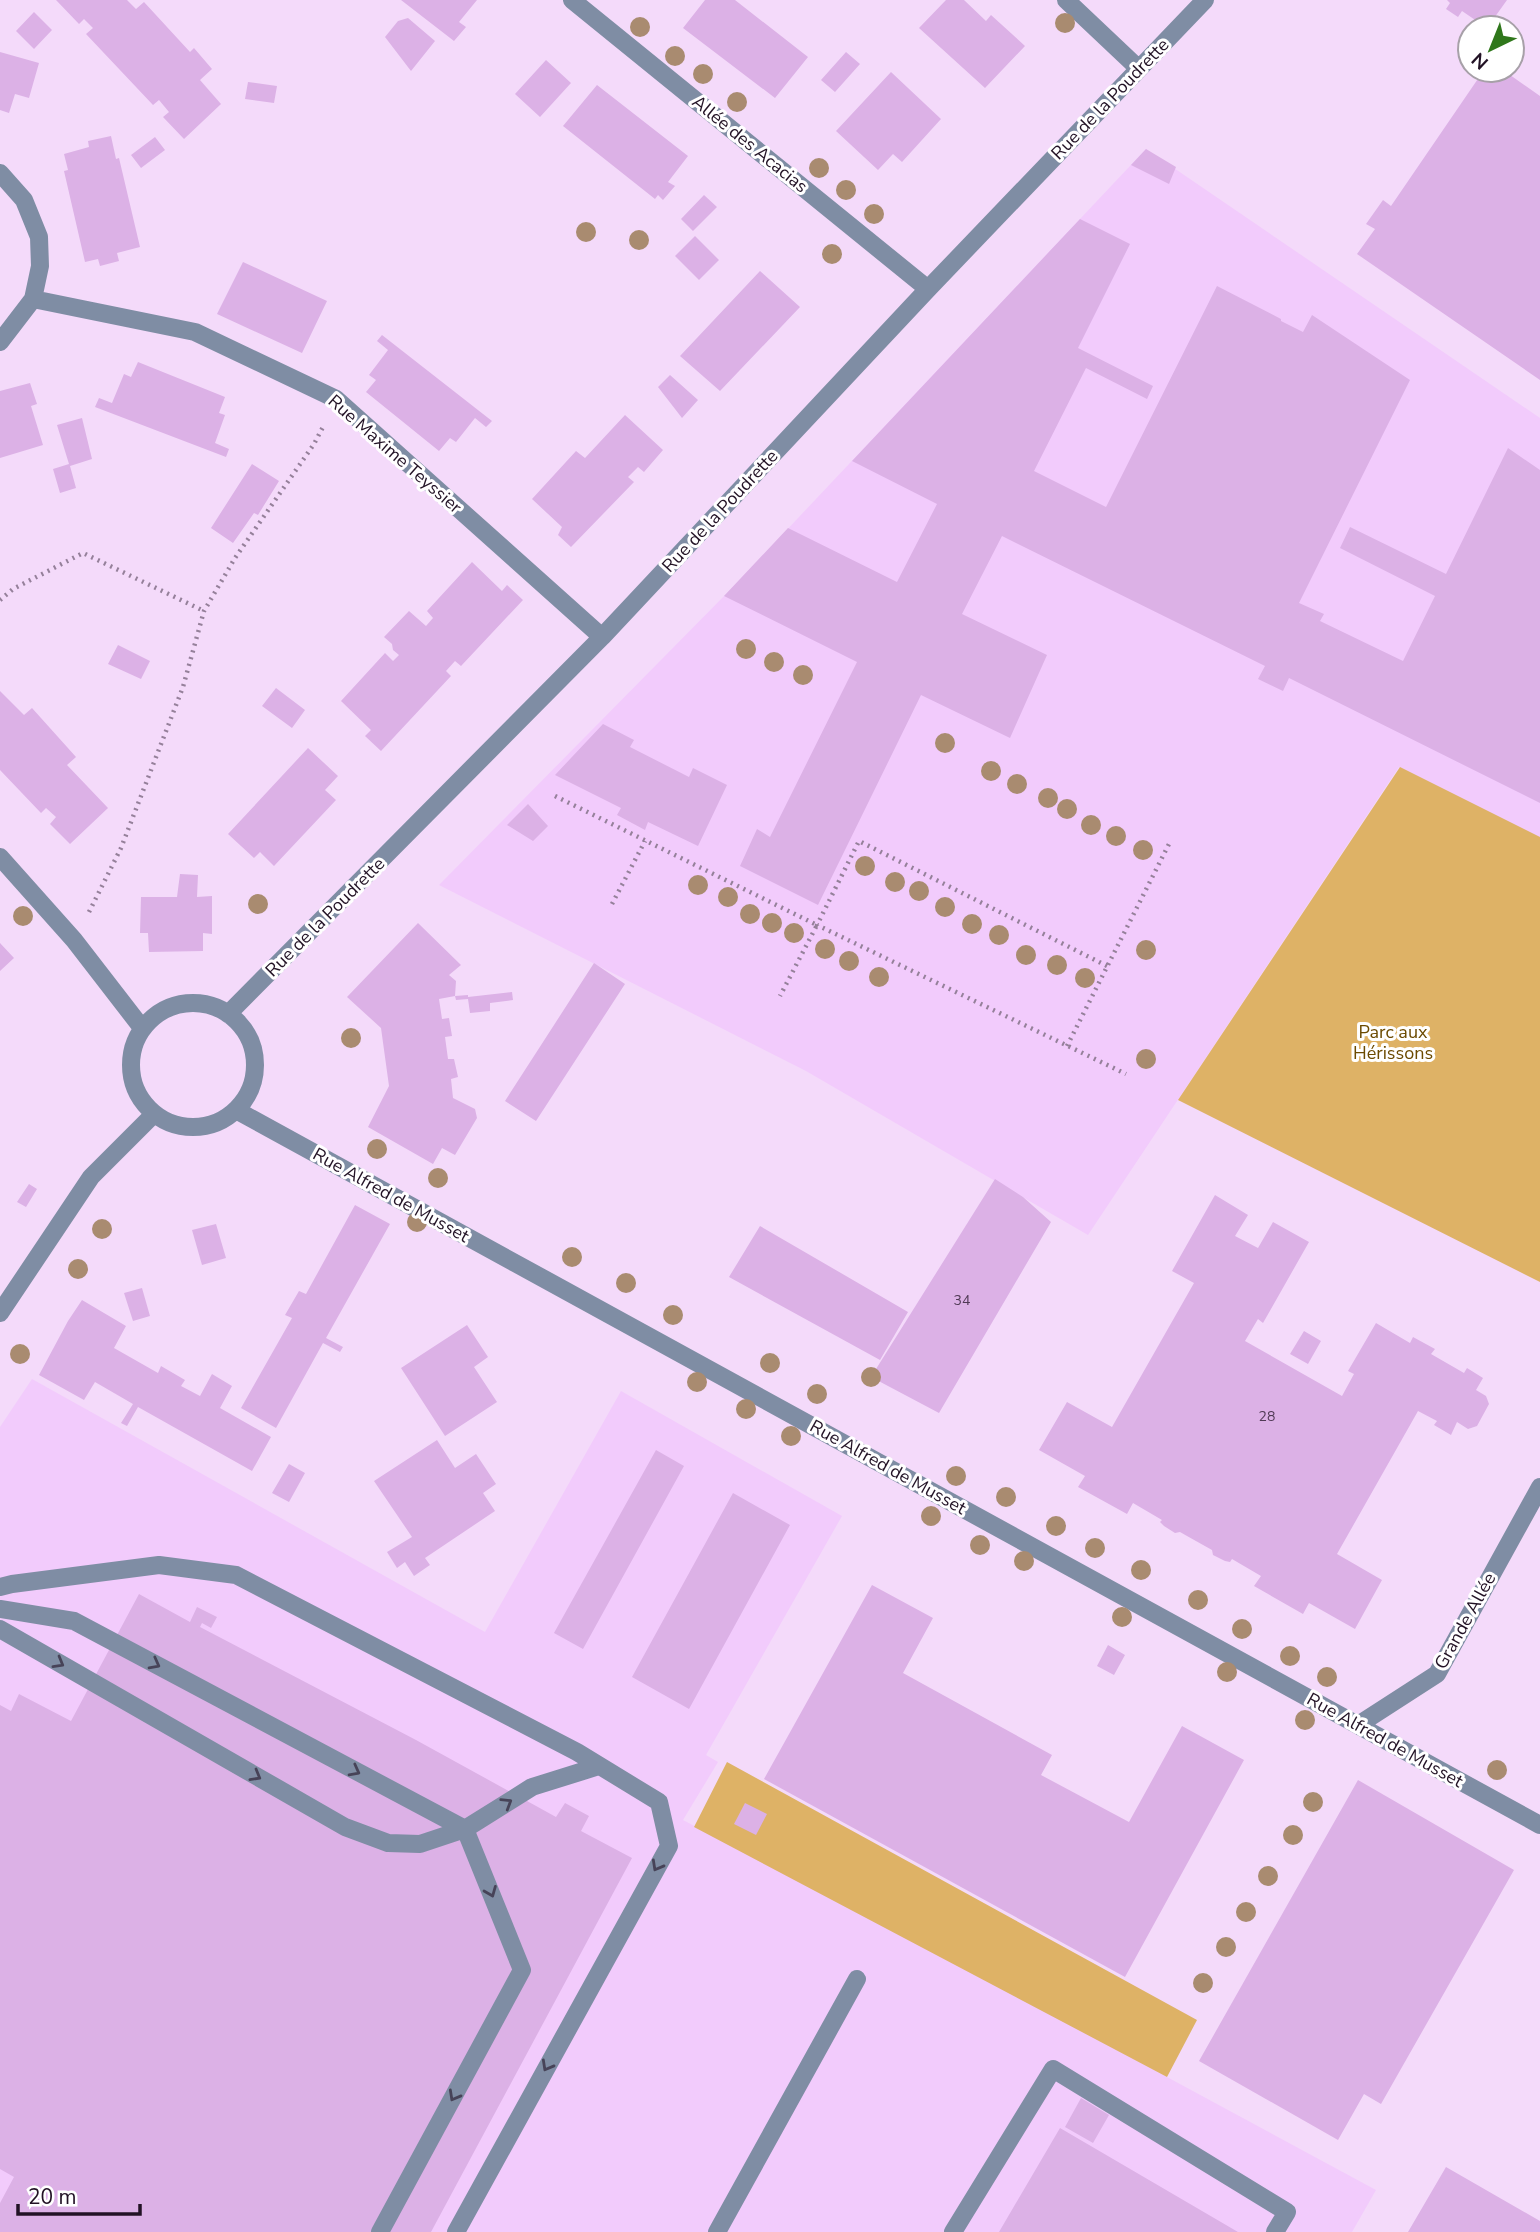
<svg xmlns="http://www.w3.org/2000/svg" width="1540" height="2232" font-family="'Nunito Sans',sans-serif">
<rect width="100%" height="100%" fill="#f4dafa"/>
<path fill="#f2cbfc" d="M1146 149 1540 418V838L1399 767 1088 1235 806 1071 439 885 733 587Z
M32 1379 485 1632 621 1391 842 1516 706 1755 718 1762 683 1820 1043 2010 1376 2190 1352 2232H0V1427Z"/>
<path fill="#deb266" d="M1400 767 1540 837V1282L1178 1100Z
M727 1762 1197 2020 1167 2077 694 1827Z"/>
<path fill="#dcb1e6" d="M56 0H127L136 9 144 2 190 52 194 48 212 69 200 80 221 104 184 139 163 117 169 112 159 100 153 105 86 34 93 28 84 19 79 24Z
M401 0H477L459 22 466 27 454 41Z
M705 0H735L808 57 775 98 683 28Z
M946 0H964L986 21 991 15 1025 46 985 88 919 28Z
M1447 0H1507L1487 28 1462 11 1458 17 1446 9 1450 3Z
M34 12 52 30 34 49 16 31Z
M408 18 435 41 411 71 385 37 398 21Z
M0 52 39 63 29 98 15 94 9 113 0 110Z
M846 52 860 64 835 92 821 80Z
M546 60 571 83 540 117 515 94Z
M1484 70H1503L1540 96V380L1357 254 1375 229 1366 224 1383 200 1391 206Z
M891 72 941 119 902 162 893 154 878 170 836 131Z
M248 82 277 86 274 103 245 99Z
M597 85 688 156 668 182 675 186 663 200 658 195 655 199 563 126Z
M111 136 116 159 119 158 140 247 117 253 119 261 100 266 98 259 85 262 64 171 68 170 64 154 89 147 88 141Z
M155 137 165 150 141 168 131 155Z
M1146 149 1176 167 1169 184 1131 165Z
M704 195 717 207 693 231 681 219Z
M1080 219 1130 244 1078 348 1153 386 1147 399 1086 368 1034 471 1106 507 1217 286 1281 319V321L1303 332 1312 315 1410 380 1299 603 1324 614 1320 621 1403 661 1435 596 1340 548 1350 527 1446 574 1508 448 1540 470V803L1289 678 1283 691 1258 679 1265 666 1002 536 962 614 1047 655 1010 738 921 695 818 905 740 866 757 829 770 837 857 662 724 596 788 528 897 582 937 504 852 461Z
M695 236 719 260 699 280 675 256Z
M243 262 327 301 302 353 217 314Z
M760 271 800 307 720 391 680 356Z
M382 335 492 421 486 427 475 418 456 442 450 438 439 451 366 392 376 380 369 375 388 350 377 341Z
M138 362 225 397 219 413 225 415 215 443 229 449 226 457 95 407 99 398 112 403 124 374 131 377Z
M670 375 698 400 682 418 658 387Z
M30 383 37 404 31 406 43 445 0 458V391Z
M625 415 663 450 644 472 638 467 628 477 634 482 571 547 558 535 562 527 532 499 576 451 585 458Z
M82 418 92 459 70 466 76 488 60 493 53 469 69 464 57 425Z
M252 464 279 481 258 515 254 513 233 543 211 528Z
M472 562 502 591 507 585 523 600 461 666 455 661 446 671 451 676 381 751 365 736 371 730 341 701 385 653 393 661 399 655 393 650 392 644 384 637 409 611 426 626 433 618 427 611Z
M118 645 150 661 141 679 108 664Z
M276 688 305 710 292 728 262 706Z
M0 691 24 715 32 708 76 757 67 765 108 808 70 844 50 824 56 817 46 808 41 813 0 770Z
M603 724 634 740 630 747 689 777 693 768 727 785 698 846 648 822 645 830 617 815 621 808 555 775Z
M308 748 338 776 325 790 336 800 274 866 260 852 254 858 228 834Z
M528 804 548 826 533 841 507 825Z
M180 874 198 875 197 897 212 896V934L203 933V951L149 952 148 933H140L141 897H177Z
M418 923 461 965 449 975 456 981 455 996 439 999 442 1019 449 1018 452 1036 445 1037 448 1059H454L458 1077 451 1079 453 1098 475 1109 477 1118 455 1155 442 1148 433 1164 368 1127 389 1086 381 1028 347 997Z
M0 943 14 958 0 971Z
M594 963 625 984 536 1121 505 1101Z
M512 992 513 1000 490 1003V1011L470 1013 468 999 456 1000 455 996 468 995V997Z
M995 1179 1023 1197 1051 1222 939 1413 871 1377Z
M29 1184 37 1189 26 1207 17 1202Z
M1215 1195 1248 1215 1235 1236 1258 1248 1273 1222 1309 1242 1263 1323 1258 1319 1245 1341 1342 1396 1354 1374 1348 1371 1376 1323 1410 1343 1413 1337 1435 1349 1431 1354 1464 1373 1467 1368 1483 1378 1476 1390 1486 1396 1489 1404 1477 1426 1468 1429 1457 1422 1451 1435 1434 1425 1437 1421 1418 1411 1337 1554 1382 1580 1355 1629 1309 1603 1303 1614 1254 1586 1261 1576 1232 1559 1230 1562 1225 1561 1213 1555 1212 1550 1187 1536 1180 1532 1175 1533 1164 1526 1160 1522 1162 1520 1133 1503 1127 1514 1078 1487 1085 1476 1039 1450 1067 1402 1112 1427 1194 1283 1172 1271Z
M355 1205 390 1224 326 1338 343 1347 340 1352 323 1343 276 1428 241 1408 292 1318 285 1315 299 1291 306 1294Z
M216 1224 226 1258 202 1265 192 1230Z
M760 1226 908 1312 880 1360 729 1277Z
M142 1288 150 1316 133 1321 124 1293Z
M82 1300 126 1326 114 1348 158 1373 161 1366 185 1380 181 1386 200 1396 212 1374 232 1386 220 1408 271 1437 252 1471 138 1407 127 1426 121 1423 133 1404 95 1382 84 1400 39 1375 68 1321Z
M467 1325 488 1357 474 1367 497 1402 445 1436 401 1368Z
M1304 1331 1321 1341 1308 1364 1290 1354Z
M437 1440 455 1468 476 1454 496 1484 483 1493 495 1511 425 1558 430 1565 414 1576 405 1562 397 1568 387 1552 412 1537 374 1481Z
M656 1450 684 1466 583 1649 554 1633Z
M289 1464 305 1473 289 1502 272 1493Z
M733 1493 790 1525 689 1709 632 1677Z
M872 1585 933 1618 903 1673 1052 1755 1041 1775 1129 1822 1182 1726 1244 1760 1125 1977 764 1779Z
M139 1594 190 1622 197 1607 217 1617 211 1628 202 1623 200 1627 416 1740 556 1817 565 1803 589 1816 581 1831 632 1858 431 2232H0V2203L14 2177 0 2169V1705L11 1711 19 1694 71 1721Z
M1108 1645 1125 1655 1114 1675 1097 1666Z
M1358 1780 1514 1870 1381 2104 1364 2094 1338 2140 1199 2061Z
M745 1803 767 1814 756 1835 734 1824Z
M1081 2098 1109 2115 1093 2143 1065 2127Z
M1060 2128 1238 2232H999Z
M1446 2167 1540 2221V2232H1408Z"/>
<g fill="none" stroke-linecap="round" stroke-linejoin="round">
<path stroke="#95809a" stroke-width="4.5" stroke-dasharray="2 5" stroke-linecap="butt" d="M0 600 13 589 83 553 204 611
M555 796 817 925 780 996
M612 904 645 841
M89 912 121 848 183 687 204 611 235 558 314 444 324 425
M1107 966 859 841 817 925 1126 1074
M1067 1046 1169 844"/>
<path stroke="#7f8da4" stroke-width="18" d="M572 0 928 289
M1066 0 1138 68
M0 173 24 200 39 237 40 266 33 299 0 342
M33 299 195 332 336 399 602 637
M0 857 74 940 142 1028
M131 1065a62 62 0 1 1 124 0a62 62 0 1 1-124 0Z
M228 1014 602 637 928 289 1205 0
M236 1110 1540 1825
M0 1313 91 1177 154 1114
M0 1587 12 1584 159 1565 236 1575 577 1752 659 1802 669 1846 456 2232
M0 1609 74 1621 465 1829 522 1970 380 2232
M0 1629 345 1827 388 1843 420 1844 465 1829 532 1787 599 1766
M1358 1725 1437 1674 1540 1487
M717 2232 857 1979
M953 2232 1053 2069 1287 2212 1275 2232"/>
</g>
<g fill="#a98b70">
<circle cx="1065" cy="23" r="10"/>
<circle cx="640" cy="27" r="10"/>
<circle cx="675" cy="56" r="10"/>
<circle cx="703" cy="74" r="10"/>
<circle cx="737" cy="102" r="10"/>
<circle cx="819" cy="168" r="10"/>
<circle cx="846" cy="190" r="10"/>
<circle cx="874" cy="214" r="10"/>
<circle cx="586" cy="232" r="10"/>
<circle cx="639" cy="240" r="10"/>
<circle cx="832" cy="254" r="10"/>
<circle cx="746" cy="649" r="10"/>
<circle cx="774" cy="662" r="10"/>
<circle cx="803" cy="675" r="10"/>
<circle cx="945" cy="743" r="10"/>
<circle cx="991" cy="771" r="10"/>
<circle cx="1017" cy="784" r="10"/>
<circle cx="1048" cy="798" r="10"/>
<circle cx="1067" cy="809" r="10"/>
<circle cx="1091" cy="825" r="10"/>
<circle cx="1116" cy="836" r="10"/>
<circle cx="1143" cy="850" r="10"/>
<circle cx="865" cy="866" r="10"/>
<circle cx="895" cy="882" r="10"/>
<circle cx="698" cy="885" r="10"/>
<circle cx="919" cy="891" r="10"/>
<circle cx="728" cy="897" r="10"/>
<circle cx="258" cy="904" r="10"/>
<circle cx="945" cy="907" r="10"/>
<circle cx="750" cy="914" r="10"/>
<circle cx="23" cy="916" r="10"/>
<circle cx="772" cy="923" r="10"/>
<circle cx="972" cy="924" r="10"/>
<circle cx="794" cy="933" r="10"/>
<circle cx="999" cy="935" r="10"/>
<circle cx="825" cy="949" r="10"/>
<circle cx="1146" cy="950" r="10"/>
<circle cx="1026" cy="955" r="10"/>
<circle cx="849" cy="961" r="10"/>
<circle cx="1057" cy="965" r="10"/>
<circle cx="879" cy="977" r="10"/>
<circle cx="1085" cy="978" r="10"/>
<circle cx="351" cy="1038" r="10"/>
<circle cx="1146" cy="1059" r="10"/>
<circle cx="377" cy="1149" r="10"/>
<circle cx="438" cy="1178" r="10"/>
<circle cx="417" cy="1222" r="10"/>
<circle cx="102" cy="1229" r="10"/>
<circle cx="572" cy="1257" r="10"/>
<circle cx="78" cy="1269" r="10"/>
<circle cx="626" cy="1283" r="10"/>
<circle cx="673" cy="1315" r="10"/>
<circle cx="20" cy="1354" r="10"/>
<circle cx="770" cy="1363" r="10"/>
<circle cx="871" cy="1377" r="10"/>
<circle cx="697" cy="1382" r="10"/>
<circle cx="817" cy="1394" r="10"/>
<circle cx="746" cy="1409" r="10"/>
<circle cx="791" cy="1436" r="10"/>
<circle cx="956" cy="1476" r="10"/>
<circle cx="1006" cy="1497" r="10"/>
<circle cx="931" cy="1516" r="10"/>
<circle cx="1056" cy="1526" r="10"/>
<circle cx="980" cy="1545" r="10"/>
<circle cx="1095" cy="1548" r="10"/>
<circle cx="1024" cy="1561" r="10"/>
<circle cx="1141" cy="1570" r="10"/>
<circle cx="1198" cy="1600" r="10"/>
<circle cx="1122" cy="1617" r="10"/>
<circle cx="1242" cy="1629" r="10"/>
<circle cx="1290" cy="1656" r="10"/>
<circle cx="1227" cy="1672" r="10"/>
<circle cx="1327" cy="1677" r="10"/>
<circle cx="1305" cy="1720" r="10"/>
<circle cx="1497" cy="1770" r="10"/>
<circle cx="1313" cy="1802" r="10"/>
<circle cx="1293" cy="1835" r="10"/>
<circle cx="1268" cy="1876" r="10"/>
<circle cx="1246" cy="1912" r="10"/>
<circle cx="1226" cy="1947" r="10"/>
<circle cx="1203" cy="1983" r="10"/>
</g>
<defs><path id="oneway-chevron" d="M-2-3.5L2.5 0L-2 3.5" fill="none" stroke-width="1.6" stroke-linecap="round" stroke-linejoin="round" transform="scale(1.75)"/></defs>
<g stroke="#474358">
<use href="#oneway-chevron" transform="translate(59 1663) rotate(30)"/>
<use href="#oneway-chevron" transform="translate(155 1664) rotate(28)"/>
<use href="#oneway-chevron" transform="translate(355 1771) rotate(28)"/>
<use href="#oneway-chevron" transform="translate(256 1776) rotate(30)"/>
<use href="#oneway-chevron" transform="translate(507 1803) rotate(-32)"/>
<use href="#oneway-chevron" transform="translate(657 1866) rotate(119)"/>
<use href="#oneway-chevron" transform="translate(491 1892) rotate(68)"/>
<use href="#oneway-chevron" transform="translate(547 2066) rotate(119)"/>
<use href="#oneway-chevron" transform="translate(454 2096) rotate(119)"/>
</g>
<g text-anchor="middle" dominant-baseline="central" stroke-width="6" stroke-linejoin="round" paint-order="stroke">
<g font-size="14" fill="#503a55">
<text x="962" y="1300">34</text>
<text x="1267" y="1416">28</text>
</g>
<g font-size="18" fill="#221225" stroke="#fff">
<text transform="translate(1110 99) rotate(-46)">Rue de la Poudrette</text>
<text transform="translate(750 144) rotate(39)">Allée des Acacias</text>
<text transform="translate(395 454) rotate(41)">Rue Maxime Teyssier</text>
<text transform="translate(720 511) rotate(-47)">Rue de la Poudrette</text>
<text transform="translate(325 917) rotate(-45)">Rue de la Poudrette</text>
<text transform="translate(391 1195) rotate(29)">Rue Alfred de Musset</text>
<text transform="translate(888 1467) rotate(29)">Rue Alfred de Musset</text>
<text transform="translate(1465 1621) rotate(-61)">Grande Allée</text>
<text transform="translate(1385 1740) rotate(29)">Rue Alfred de Musset</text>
</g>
<g font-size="18" fill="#6b4a00" stroke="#fff">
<text x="1393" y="1032">Parc aux<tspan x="1393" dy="21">Hérissons</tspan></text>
</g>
</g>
<g transform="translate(1491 49) rotate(223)"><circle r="33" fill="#ffffff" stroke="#a7a0a8" stroke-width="2"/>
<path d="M0-5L12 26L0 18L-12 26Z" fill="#2f771b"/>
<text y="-10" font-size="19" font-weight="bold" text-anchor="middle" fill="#221225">N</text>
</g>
<path d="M18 2204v10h122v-10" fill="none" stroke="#221225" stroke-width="3.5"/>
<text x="28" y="2204" font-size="21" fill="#221225" stroke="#ffffff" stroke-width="5" paint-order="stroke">20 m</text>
</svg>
